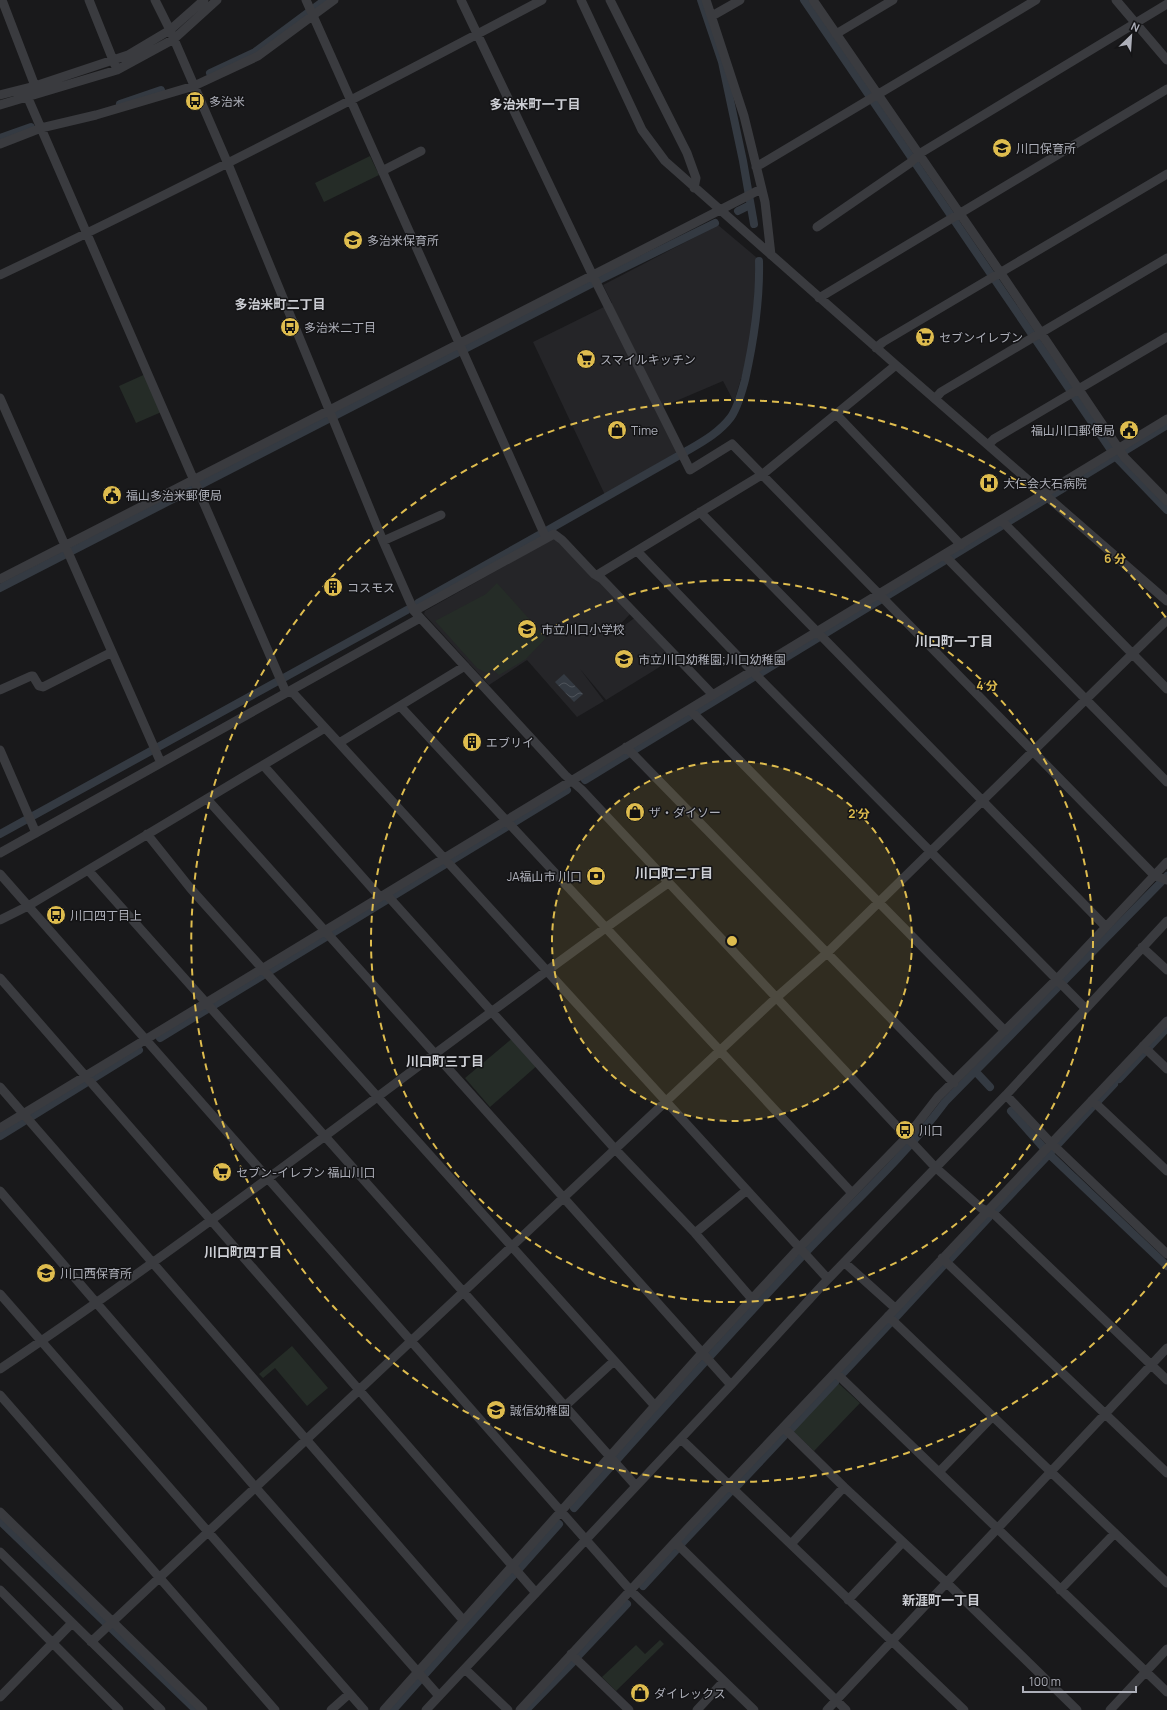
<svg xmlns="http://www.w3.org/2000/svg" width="1167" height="1710" font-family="Manrope,'Noto Sans JP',sans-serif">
<defs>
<pattern id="water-waves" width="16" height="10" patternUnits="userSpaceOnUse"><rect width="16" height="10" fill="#343a42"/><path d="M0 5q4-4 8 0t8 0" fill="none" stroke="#4f545b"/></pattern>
</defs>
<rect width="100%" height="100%" fill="#19191b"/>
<path fill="#252528" d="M718 225 756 257 754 313 747 359 734 402 723 381 662 407 682 449 605 495 533 342 612 303 603 285Z
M554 538 631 613 608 637 636 617 672 656 658 668 606 700 580 669 604 701 577 717 527 660 489 685 424 614 425 611Z"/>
<path fill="#252c27" d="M370 156 379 175 324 202 315 183Z
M150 372 166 410 136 423 119 386Z
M497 583 546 638 526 659 499 675 492 669 487 673 477 668 435 621 486 594Z
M515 1036 540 1063 490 1107 465 1078Z
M292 1346 328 1388 307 1406 275 1368 263 1378 259 1374Z
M837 1382 860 1403 814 1451 792 1430Z
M660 1640 664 1644 616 1691 602 1677 636 1645 645 1654Z"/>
<path fill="url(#water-waves)" d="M564 674 583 694 574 702 555 682Z"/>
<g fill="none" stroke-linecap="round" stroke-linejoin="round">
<path stroke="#343a42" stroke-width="8" d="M701 0 722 62 743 161 754 224
M804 0 1115 456 1167 510
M210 73 255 52 325 0
M120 104 161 90
M0 138 31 127
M738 211 750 205
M685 452C702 442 719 433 731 417 738 407 742 391 745 380 754 340 760 302 759 261
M548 530 678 456
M0 588 593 283 715 223
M418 603 539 535
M585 780 1167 425
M0 834 407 610
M160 1038 567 790
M976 1072 990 1087
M1119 1079 1167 1028
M1098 1101 1114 1084
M1011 1111 1049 1154 1167 1266
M0 1136 139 1050
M1059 1143 1093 1106
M997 1209 1051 1152
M951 1258 989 1217
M897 1316 943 1266
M844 1372 890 1323
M792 1428 835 1382
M738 1485 784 1436
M574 1508C651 1421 729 1334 809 1249 855 1201 905 1156 945 1102L1167 876
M0 1521 196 1710
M682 1543 730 1492
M643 1586 677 1549
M579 1655 627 1604
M393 1710 559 1524
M526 1710 573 1662"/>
<path stroke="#3a3b3f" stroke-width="9" d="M2 0 35 86
M89 0 115 65
M155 0 170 30 228 164 383 541 414 611 565 775 582 790 935 1167 981 1208 995 1215 1167 1380
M306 0 546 538
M461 0 592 274 690 470 732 444 1154 875 1167 880
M581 0 642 130 665 161 896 365 1167 601
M610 0 687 153 696 178 694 188
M706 0 744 116 765 202 771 255
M813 0 1000 272 1125 458 1167 501
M1116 0 1167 60
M712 16 740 0
M836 34 893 0
M24 89 285 690 294 694 339 743 828 1279
M0 95 35 86 128 55 170 30 204 0
M0 105 117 70 174 39 217 0
M0 144 41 128 96 115 194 86 258 56 334 0
M756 167 1036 0
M382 171 421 151
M817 227 910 163 919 154 1167 4
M0 275C183 188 363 95 542 0
M819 298 1167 89
M876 348 883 342 1167 174
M0 398 161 763
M935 399 941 392 1167 258
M836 414 961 545
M988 445 994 439 1167 337
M700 512 1105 926
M1001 520 1167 689
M383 541 441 515
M637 551 752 671 1085 1008
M944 555 1167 782
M597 575 763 474 896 365
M0 579 761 189
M414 611 554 534 562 540 594 574 602 579 713 695
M0 690 31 676H33L39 686 43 687 112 652
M400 706 852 1193
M690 710 1005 1031
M339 743 465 666
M626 747 954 1083
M0 750 36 833
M263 765 380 897
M207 799 731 1385
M147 834 191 889 655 1406
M0 853 420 618
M88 870 636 1486
M0 874 631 1591 754 1710
M386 894 615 1149 695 1233 752 1299
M0 920 28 906 325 728
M1142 947 1167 970
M0 978 536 1593
M1143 1046 1167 1069
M0 1087 463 1620
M1006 1095 1051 1143 1167 1254
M1092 1100 1167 1171
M0 1128 1167 419
M0 1191 256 1488 439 1696
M695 1233 747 1190
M942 1258 1167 1473
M845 1263 895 1308
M0 1294 364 1710
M888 1316 1167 1583
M0 1369C229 1215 444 1042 668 883
M836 1373 1167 1692
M0 1395 275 1710
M564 1407 614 1361
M784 1428 844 1487 947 1583 1077 1710
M681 1439 964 1710
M939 1472 993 1416
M0 1512 203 1710
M675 1542 846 1710
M791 1544 844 1487
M0 1552 161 1710
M0 1590 119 1710
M1060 1590 1115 1533
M848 1600 903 1542
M91 1642 777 997 827 953 1167 620
M571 1654 629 1710
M465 1669 508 1710
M0 1697 72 1623
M331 1710 349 1694
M384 1710 702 1353 799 1248 907 1137 938 1097 1056 980 1167 862
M426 1710 731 1385 828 1279 1006 1095 1167 921
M520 1710 675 1542 1167 1021
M697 1710 724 1681
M827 1710 1167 1348
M1110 1710 1167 1649"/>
</g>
<circle cx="732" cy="941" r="180" fill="#debc4e" fill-opacity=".12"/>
<g fill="none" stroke="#debc4e" stroke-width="2" stroke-dasharray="7 5">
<circle cx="732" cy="941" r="180"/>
<circle cx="732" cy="941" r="361"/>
<path d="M1167 1263A541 541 0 1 1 1167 619"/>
</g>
<defs>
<symbol id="bus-disc" viewBox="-11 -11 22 22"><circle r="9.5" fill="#debc4e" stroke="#141416"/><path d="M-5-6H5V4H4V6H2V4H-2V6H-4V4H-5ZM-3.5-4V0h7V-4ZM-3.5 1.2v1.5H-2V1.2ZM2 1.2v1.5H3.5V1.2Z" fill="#111"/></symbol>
<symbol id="school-disc" viewBox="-11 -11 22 22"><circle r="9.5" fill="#debc4e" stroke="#141416"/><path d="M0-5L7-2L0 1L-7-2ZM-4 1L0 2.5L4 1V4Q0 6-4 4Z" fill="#111"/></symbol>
<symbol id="supermarket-disc" viewBox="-11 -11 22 22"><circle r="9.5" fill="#debc4e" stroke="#141416"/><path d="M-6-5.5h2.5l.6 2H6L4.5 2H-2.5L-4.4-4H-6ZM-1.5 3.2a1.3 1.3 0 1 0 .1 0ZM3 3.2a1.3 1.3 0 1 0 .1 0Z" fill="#111"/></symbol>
<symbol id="shop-disc" viewBox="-11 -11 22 22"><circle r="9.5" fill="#debc4e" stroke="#141416"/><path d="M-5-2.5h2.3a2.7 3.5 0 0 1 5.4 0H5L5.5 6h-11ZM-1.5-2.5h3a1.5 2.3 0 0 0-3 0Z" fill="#111"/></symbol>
<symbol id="civic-disc" viewBox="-11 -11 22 22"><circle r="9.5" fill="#debc4e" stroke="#141416"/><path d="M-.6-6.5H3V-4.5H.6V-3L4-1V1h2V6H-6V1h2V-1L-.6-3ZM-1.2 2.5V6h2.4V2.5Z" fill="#111"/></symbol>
<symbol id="hospital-disc" viewBox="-11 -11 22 22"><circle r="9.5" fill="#debc4e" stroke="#141416"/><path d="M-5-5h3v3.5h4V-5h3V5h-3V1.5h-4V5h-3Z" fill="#111"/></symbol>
<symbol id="building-disc" viewBox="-11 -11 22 22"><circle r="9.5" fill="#debc4e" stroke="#141416"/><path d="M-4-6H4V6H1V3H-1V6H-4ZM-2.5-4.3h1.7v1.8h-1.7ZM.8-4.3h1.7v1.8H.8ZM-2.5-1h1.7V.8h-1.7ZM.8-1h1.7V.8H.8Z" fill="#111"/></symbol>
<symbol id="bank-disc" viewBox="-11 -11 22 22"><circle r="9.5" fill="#debc4e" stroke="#141416"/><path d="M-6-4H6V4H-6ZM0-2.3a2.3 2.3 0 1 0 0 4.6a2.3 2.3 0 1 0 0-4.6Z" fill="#111"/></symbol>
</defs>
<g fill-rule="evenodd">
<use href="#bus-disc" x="184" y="90" width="22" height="22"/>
<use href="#school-disc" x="991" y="137" width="22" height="22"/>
<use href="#school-disc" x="342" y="229" width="22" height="22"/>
<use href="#bus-disc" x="279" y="316" width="22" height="22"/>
<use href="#supermarket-disc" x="914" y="326" width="22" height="22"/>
<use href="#supermarket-disc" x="575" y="348" width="22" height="22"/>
<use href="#shop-disc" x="606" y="419" width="22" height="22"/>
<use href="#civic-disc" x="1118" y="419" width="22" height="22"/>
<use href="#hospital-disc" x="978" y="472" width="22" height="22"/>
<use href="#civic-disc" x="101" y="484" width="22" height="22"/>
<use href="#building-disc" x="322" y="576" width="22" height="22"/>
<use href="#school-disc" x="516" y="618" width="22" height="22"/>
<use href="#school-disc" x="613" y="648" width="22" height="22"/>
<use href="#building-disc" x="461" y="731" width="22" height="22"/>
<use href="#shop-disc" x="624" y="801" width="22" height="22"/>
<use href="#bank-disc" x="585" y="865" width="22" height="22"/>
<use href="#bus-disc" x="45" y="904" width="22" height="22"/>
<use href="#bus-disc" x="894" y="1119" width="22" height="22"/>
<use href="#supermarket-disc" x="211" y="1161" width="22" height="22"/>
<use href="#school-disc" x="35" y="1262" width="22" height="22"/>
<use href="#school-disc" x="485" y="1399" width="22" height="22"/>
<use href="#shop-disc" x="629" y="1682" width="22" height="22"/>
</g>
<g text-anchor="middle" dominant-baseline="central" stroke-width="3" stroke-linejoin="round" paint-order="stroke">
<g font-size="12" fill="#adafb9" stroke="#141416" text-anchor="start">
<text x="209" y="101">多治米</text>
<text x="1016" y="148">川口保育所</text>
<text x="367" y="240">多治米保育所</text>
<text x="304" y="327">多治米二丁目</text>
<text x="939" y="337">セブンイレブン</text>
<text x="600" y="359">スマイルキッチン</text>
<text x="631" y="430">Time</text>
<text x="1115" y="430" text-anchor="end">福山川口郵便局</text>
<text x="1003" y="483">大仁会大石病院</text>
<text x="126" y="495">福山多治米郵便局</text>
<text x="347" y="587">コスモス</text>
<text x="541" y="629">市立川口小学校</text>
<text x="638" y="659">市立川口幼稚園;川口幼稚園</text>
<text x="486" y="742">エブリイ</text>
<text x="649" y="812">ザ・ダイソー</text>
<text x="582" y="876" text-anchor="end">JA福山市 川口</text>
<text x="70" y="915">川口四丁目上</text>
<text x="919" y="1130">川口</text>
<text x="236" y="1172">セブン-イレブン 福山川口</text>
<text x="60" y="1273">川口西保育所</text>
<text x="510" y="1410">誠信幼稚園</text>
<text x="654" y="1693">ダイレックス</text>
</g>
<g font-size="13" font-weight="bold" fill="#cdcfd5" stroke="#141416">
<text x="535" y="104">多治米町一丁目</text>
<text x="280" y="304">多治米町二丁目</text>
<text x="954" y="641">川口町一丁目</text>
<text x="674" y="873">川口町二丁目</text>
<text x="445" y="1061">川口町三丁目</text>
<text x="243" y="1252">川口町四丁目</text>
<text x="941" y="1600">新涯町一丁目</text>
</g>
</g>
<circle cx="732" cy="941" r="6" fill="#debc4e" stroke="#141416" stroke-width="2"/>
<g font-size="12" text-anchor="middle" font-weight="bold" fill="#debc4e" stroke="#141416" stroke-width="3" stroke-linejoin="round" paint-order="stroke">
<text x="1115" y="563">6 分</text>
<text x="987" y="690">4 分</text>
<text x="859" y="818">2 分</text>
</g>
<g transform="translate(1131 36) rotate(25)" stroke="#141416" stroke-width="3" paint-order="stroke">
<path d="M0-3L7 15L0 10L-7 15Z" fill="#adafb9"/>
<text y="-6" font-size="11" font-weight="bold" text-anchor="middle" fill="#adafb9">N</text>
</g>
<path d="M1023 1686v6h113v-6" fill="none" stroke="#adafb9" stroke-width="2"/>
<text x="1029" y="1686" font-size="12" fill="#adafb9" stroke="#141416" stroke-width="3" paint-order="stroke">100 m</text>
</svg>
